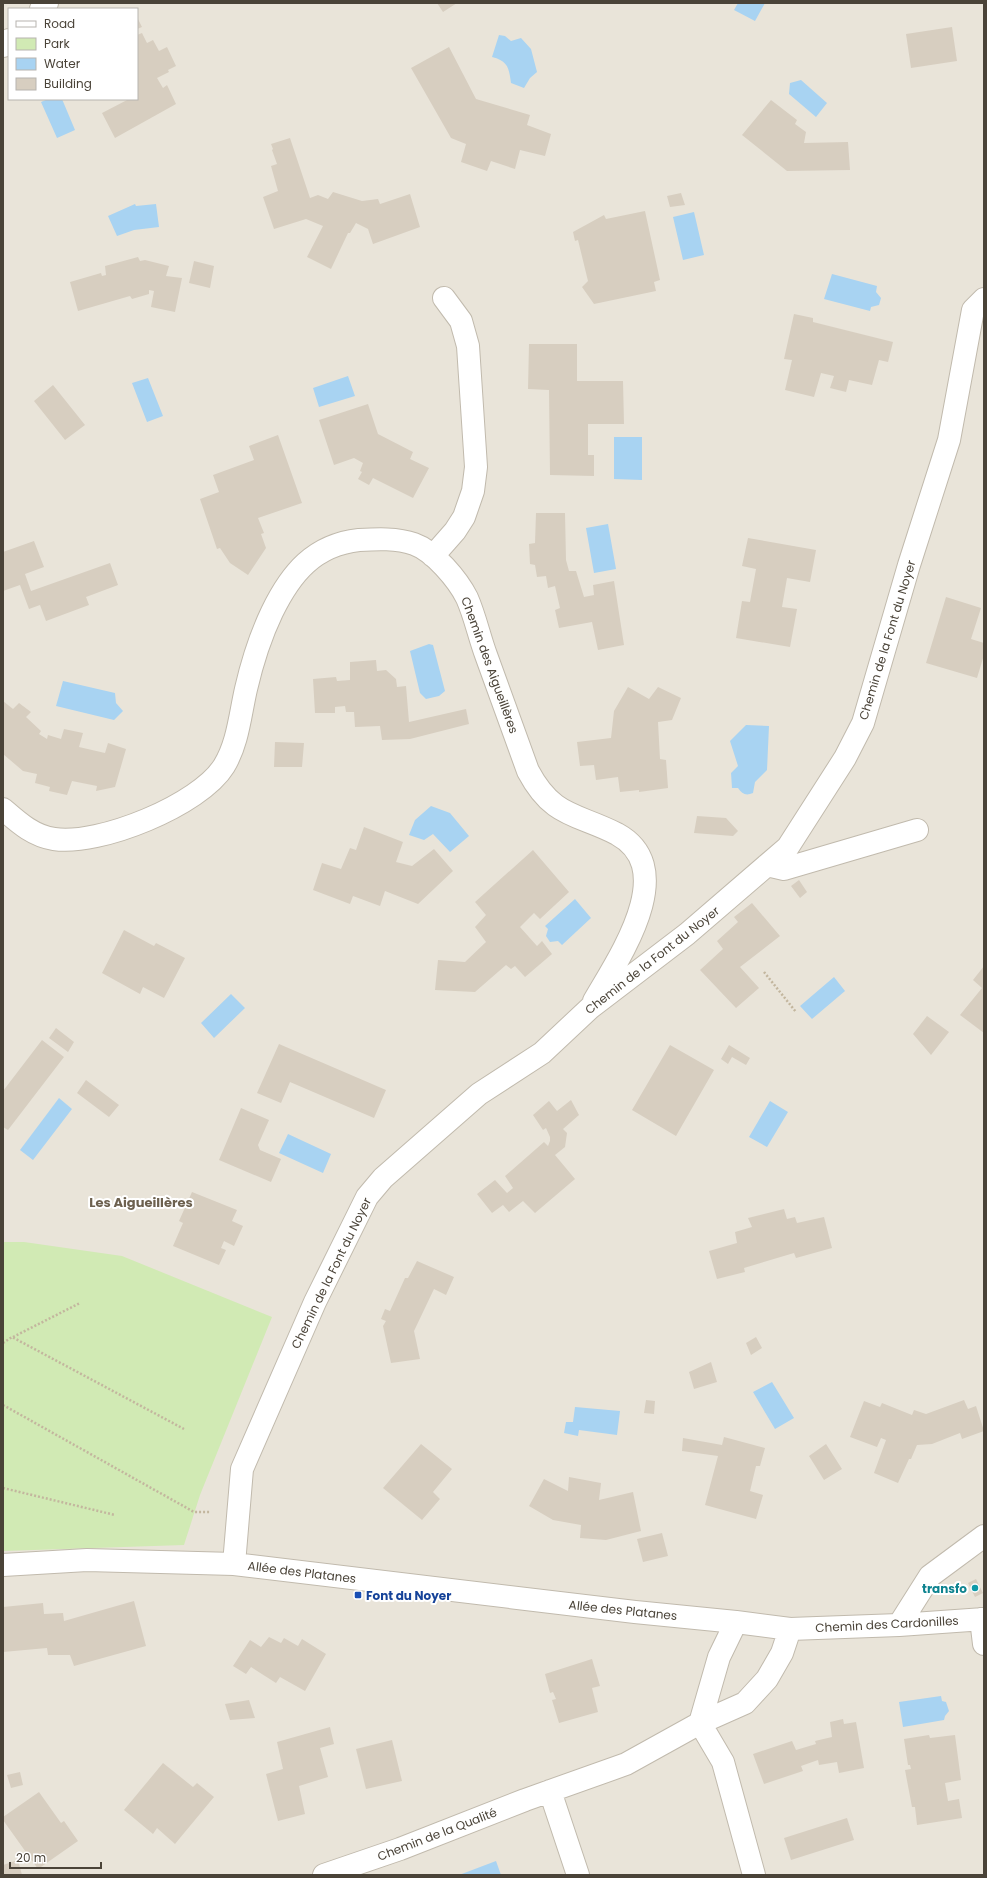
<svg xmlns="http://www.w3.org/2000/svg" width="987" height="1878" font-family="Poppins,sans-serif">
<rect width="100%" height="100%" fill="#f5f2eb"/>
<path fill="#e9e4d9" fill-rule="evenodd" d="M3 3H984V1875H3ZM9 9H137V99H9Z"/>
<path fill="#d1eab4" d="M3 1242H24L122 1256 272 1317 200 1495 184 1545 3 1551Z"/>
<path fill="#a8d3f2" d="M738 3H765L755 21 734 10Z
M499 35 505 36 511 41 521 38 531 49 537 72 530 78 524 88 511 83C509 68 508 61 492 57Z
M801 80 827 103 816 117 789 94 790 83Z
M48 99H62L75 130 57 138 41 102Z
M135 204 136 206 156 204 159 227 134 230 117 236 108 216Z
M694 212 704 255 683 260 673 217Z
M832 274 877 286 876 292 881 298 879 305 871 307 870 311 824 299Z
M348 376 355 396 319 407 313 388Z
M148 378 163 416 147 422 132 383Z
M614 437H642V480L614 479Z
M608 524 616 569 594 573 586 528Z
M429 644 433 645 445 691 439 696 426 699 420 693 410 651Z
M63 681 115 693 116 703 123 711 114 720 56 706Z
M746 725 769 726 767 770 755 782 753 793C746 796 742 794 738 788H732L731 773 738 766 730 741Z
M431 806 450 813 469 836 450 852 433 834 424 840 409 835 415 820Z
M575 899 591 918 562 945 558 941 550 942 546 936 548 929 545 926Z
M834 977 845 991 812 1019 800 1006Z
M231 994 245 1008 214 1038 201 1023Z
M59 1098 72 1109 33 1160 20 1150Z
M770 1101 788 1112 767 1147 749 1137Z
M288 1134 331 1154 323 1173 279 1153Z
M772 1382 794 1418 775 1429 753 1392Z
M575 1407 620 1411 617 1435 579 1430 578 1436 564 1433 566 1422H573Z
M941 1696 942 1701 946 1702 949 1711 945 1716 944 1720 903 1727 899 1702Z
M496 1861 501 1875H459Z"/>
<path fill="#d7cec0" d="M437 3H457L443 12Z
M137 17 142 27 137 29Z
M952 27 957 61 911 68 906 34Z
M142 33 147 43 153 40 159 51 167 47 176 66 168 70 169 72 157 78 163 88 167 85 176 104 115 138 102 113 129 99H137V35Z
M449 47 476 99 530 115 527 125 551 134 545 156 520 150 515 169 491 161 487 171 461 162 466 144 451 138 411 68Z
M771 100 797 120 795 124 806 132 804 143 848 142 850 170 787 171 742 135Z
M290 138 310 198 318 195 328 199 333 192 362 201 378 199 380 204 410 194 420 227 373 244 368 229 356 223 350 233H348L331 269 307 257 323 226 306 219 274 229 263 197 278 191 271 166 277 164 272 150 273 149 271 144Z
M681 193 685 205 670 207 667 196Z
M645 211 660 280 654 282 656 291 594 304 582 287 588 281 578 240 575 241 573 232 604 215 606 219Z
M138 257 140 261 145 260 169 266 166 276 182 278 175 312 151 307 154 291 149 290V294L132 299 130 296 78 311 70 282 101 273 102 276 106 275 105 266Z
M194 261 214 266 210 288 189 283Z
M794 314 813 318V322L893 342 888 362 879 360 872 385 849 380 846 392 830 388 834 376 821 373 814 397 785 390 792 360 784 359Z
M529 344H577V381H623L624 424H588V455H594V476L550 475 549 390 528 389Z
M53 385 85 425 65 440 34 401Z
M368 404 378 434 413 452 410 459 429 468 413 498 373 478 369 485 358 479 362 472 360 471 363 463 354 458 334 465 319 420Z
M278 435 302 503 258 518 264 533 261 534 266 548 248 575 230 563 220 548 217 549 200 499 219 492 213 475 254 460 249 446Z
M536 513H565L566 560 569 571H576L584 597 594 595 593 585 614 581 624 645 598 650 592 622 559 628 555 610 560 608 555 586 548 588 546 576 537 577 535 565 530 564 529 544 535 543Z
M748 538 816 550 810 582 787 578 782 607 797 609 790 647 736 638 742 601 750 602 756 569 742 566Z
M34 541 44 567 25 574 31 591 110 563 118 585 86 597 89 605 46 621 40 605 29 609 20 585 3 591V552Z
M946 597 981 608 971 639 984 643V655L977 678 926 663Z
M376 660 377 671 386 670 396 679 397 687 406 686 409 722 466 709 469 724 410 739 382 740 380 726 355 727 354 712H346L345 706 335 707V713H315L313 679 336 677 337 681 350 680V662Z
M628 687 649 699 658 687 681 698 672 720 658 722 660 759 666 760 668 788 639 792V790L620 792 618 777 596 780 594 765 580 766 577 742 611 738 614 711Z
M3 701 13 709 19 703 31 712 26 717 41 731 39 734 47 739 48 735 61 739 64 729 83 733 79 747 105 753 108 743 126 749 115 787 96 791 97 786 72 781 67 795 49 791 50 787 35 783 37 774 23 771 3 754Z
M275 742 304 743 302 767H274Z
M697 816 726 818 738 831 733 836 694 833Z
M364 827 403 842 396 862 412 866 434 849 453 871 418 904 385 891 380 906 353 896 350 904 313 890 322 863 341 869 350 848 356 850Z
M533 850 569 892 540 919 534 913 520 927 537 946 542 941 552 954 525 977 515 966 511 969 506 965 475 992 435 990 438 960 465 962 486 942 475 927 486 915 475 902Z
M799 880 807 892 800 898 791 886Z
M752 903 780 936 740 967 759 988 736 1008 700 970 723 949 717 941 738 922 734 917Z
M124 930 154 946 156 943 185 958 164 998 143 987 140 994 102 973Z
M984 966V1033L960 1015 982 988 973 980Z
M927 1016 949 1032 931 1055 913 1034Z
M56 1028 74 1042 68 1052 49 1038Z
M42 1040 64 1057 8 1130 3 1127V1091Z
M279 1044 386 1090 374 1118 290 1082 281 1103 257 1093Z
M670 1045 714 1070 676 1136 632 1110Z
M729 1045 750 1058 746 1065 732 1057 728 1064 721 1059Z
M86 1080 119 1105 109 1117 77 1093Z
M571 1100 579 1115 563 1129 567 1133 565 1147 555 1155 575 1179 535 1213 523 1201 509 1212 503 1205 492 1213 477 1194 495 1180 507 1193 513 1188 505 1176 544 1142 548 1146 550 1141V1137L546 1128 543 1130 533 1115 549 1101 557 1111Z
M241 1108 269 1120 258 1145 260 1150 281 1159 271 1182 219 1160Z
M192 1192 237 1210 232 1221 243 1226 234 1246 224 1241 221 1248 226 1250 219 1265 173 1246 183 1223 179 1221Z
M784 1209 787 1219 795 1217 797 1223 824 1217 832 1248 796 1258 794 1253 744 1268 745 1272 717 1279 709 1251 737 1243 735 1232 752 1227 748 1218Z
M417 1261 454 1277 446 1295 434 1289 414 1331 420 1359 391 1363 383 1326 386 1321 381 1319 385 1309 390 1311 405 1278H408Z
M756 1337 762 1348 751 1355 746 1343Z
M711 1362 717 1382 694 1389 689 1372Z
M646 1400 655 1401 654 1414 644 1413Z
M964 1400 968 1409 976 1406 984 1431 962 1439 960 1433 932 1444 917 1445 911 1459H909L898 1483 874 1473 886 1440 881 1438 877 1447 850 1437 864 1401 880 1407 882 1403 912 1415 914 1410 926 1414Z
M724 1437 765 1448 760 1466H756L750 1491 763 1495 756 1519 705 1505 718 1456 682 1451 683 1438 722 1445Z
M421 1444 452 1469 433 1492 440 1499 422 1520 383 1488Z
M826 1444 842 1469 824 1480 809 1456Z
M569 1477 601 1483 599 1500 633 1492 641 1531 606 1540 580 1538 581 1525 553 1520 529 1506 544 1479 568 1491Z
M662 1533 668 1556 643 1562 637 1539Z
M976 1579 983 1593 975 1597 968 1583Z
M134 1601 146 1646 74 1666 70 1655H48L47 1648 3 1652V1607L43 1603 44 1614 63 1613 64 1621Z
M269 1637 281 1643 284 1638 298 1646 302 1639 326 1654 305 1691 280 1677 276 1683 251 1667 246 1674 233 1666 250 1640 261 1647Z
M592 1659 600 1686 592 1688 598 1712 559 1723 552 1700 556 1699 553 1692 550 1693 545 1674Z
M249 1700 255 1718 230 1720 225 1704Z
M843 1719 844 1724 856 1722 864 1768 839 1773 837 1762 819 1765 818 1760 801 1766 803 1771 764 1784 753 1754 792 1741 796 1750 816 1744 815 1741 832 1737 830 1722Z
M330 1727 334 1744 320 1748 328 1777 299 1786 305 1814 278 1821 266 1774 283 1769 277 1742Z
M929 1735 930 1738 955 1735 961 1780 945 1783 948 1801 959 1799 962 1818 917 1825 915 1807H912L905 1770 911 1769 910 1765H908L904 1739Z
M392 1740 402 1781 366 1789 356 1749Z
M163 1763 193 1787 197 1783 214 1797 175 1844 157 1828 153 1834 124 1810Z
M20 1772 23 1785 11 1788 7 1775Z
M39 1792 61 1823 64 1821 78 1841 38 1869 3 1820V1817Z
M847 1818 854 1840 791 1860 784 1838Z
M18 1860 22 1875H3V1865Z"/>
<g fill="none" stroke-linecap="round" stroke-linejoin="round">
<defs>
<path id="minor" d="M41 9 47 3
M3 46 9 40
M433 556 455 531 464 517 473 491 476 467 468 346 461 321 444 298
M3 809C18 822 33 836 54 839 99 846 200 805 224 766 238 743 240 715 246 689 252 663 261 635 272 612 291 573 314 545 359 540 377 539 397 538 414 544 434 551 458 580 467 598 475 616 479 636 486 655 500 693 514 732 528 771 553 818 576 813 617 834 681 869 618 959 594 1001
M767 865 784 869 917 830
M234 1564 242 1469 315 1302 367 1197 383 1178 479 1094 542 1053 590 1008 687 934 788 847 845 758 863 723 909 565 949 440 973 310 984 299
M3 1565 87 1560 234 1564 635 1612 736 1622 790 1629 899 1625 984 1619
M981 1619 984 1644
M899 1625 930 1576 984 1536
M700 1723 723 1762 754 1875
M700 1723 719 1657 736 1622
M550 1791 578 1875
M324 1875 400 1849 525 1800 626 1764 700 1723 745 1703 767 1679 782 1653 790 1629"/>
</defs>
<use href="#minor" stroke="#c1baad" stroke-width="24"/>
<path stroke="#c3b69e" stroke-width="2.5" stroke-dasharray="2 2" stroke-linecap="butt" d="M764 972 796 1012
M13 1337 80 1303
M3 1343 12 1337 184 1429
M3 1405 194 1512H211
M3 1488 115 1515"/>
<use href="#minor" stroke="#fff" stroke-width="22"/>
</g>
<circle fill="#0f9aa8" stroke="#fff" stroke-width="1.5" cx="975" cy="1588" r="4"/>
<rect fill="#1a4fb4" stroke="#fff" stroke-width="1.5" x="354" y="1591" width="8" height="8" rx="2"/>
<g text-anchor="middle" dominant-baseline="central" stroke-width="4" stroke-linejoin="round" paint-order="stroke">
<g font-size="12" fill="#4a4338" stroke="#fff">
<text transform="translate(887 640) rotate(-73)">Chemin de la Font du Noyer</text>
<text transform="translate(490 665) rotate(70)">Chemin des Aigueillères</text>
<text transform="translate(652 960) rotate(-38)">Chemin de la Font du Noyer</text>
<text transform="translate(331 1273) rotate(-64)">Chemin de la Font du Noyer</text>
<text transform="translate(302 1572) rotate(7)">Allée des Platanes</text>
<text transform="translate(623 1610) rotate(6)">Allée des Platanes</text>
<text transform="translate(887 1624) rotate(-3)">Chemin des Cardonilles</text>
<text transform="translate(437 1834) rotate(-21)">Chemin de la Qualité</text>
</g>
<g font-size="12" font-weight="bold" fill="#0d838f" stroke="#fff" text-anchor="end">
<text x="967" y="1588">transfo</text>
</g>
<g font-size="12" font-weight="bold" fill="#164399" stroke="#fff" text-anchor="start">
<text x="366" y="1595">Font du Noyer</text>
</g>
<g font-size="13" font-weight="bold" fill="#6d614f" stroke="#fff">
<text x="141" y="1202">Les Aigueillères</text>
</g>
</g>
<rect width="987" height="1878" fill="none" stroke="#4a4338" stroke-width="8"/>
<rect x="8" y="8" width="130" height="92" fill="#ffffff" stroke="#b7b4af"/>
<rect x="16" y="21" width="20" height="6" fill="#ffffff" stroke="#b7b4af"/>
<text x="44" y="28" font-size="12" fill="#4a4338">Road</text>
<rect x="16" y="38" width="20" height="12" fill="#d1eab4" stroke="#b7b4af"/>
<text x="44" y="48" font-size="12" fill="#4a4338">Park</text>
<rect x="16" y="58" width="20" height="12" fill="#a8d3f2" stroke="#b7b4af"/>
<text x="44" y="68" font-size="12" fill="#4a4338">Water</text>
<rect x="16" y="78" width="20" height="12" fill="#d7cec0" stroke="#b7b4af"/>
<text x="44" y="88" font-size="12" fill="#4a4338">Building</text>
<path d="M10 1862v6h91v-6" fill="none" stroke="#4a4338" stroke-width="2"/>
<text x="16" y="1862" font-size="12" fill="#4a4338" stroke="#ffffff" stroke-width="3" paint-order="stroke">20 m</text>
</svg>
